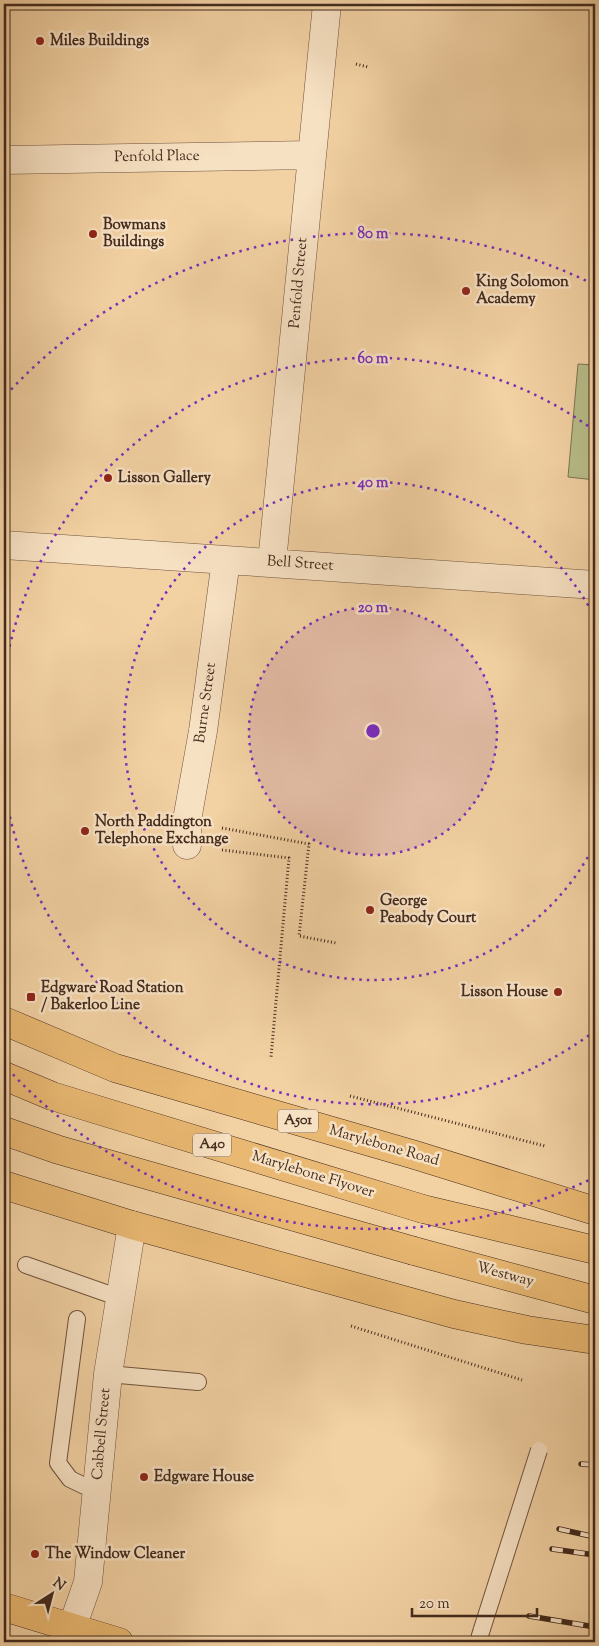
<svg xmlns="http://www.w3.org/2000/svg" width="599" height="1646" font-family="'Sorts Mill Goudy',serif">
<rect width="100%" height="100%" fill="#f2d1a3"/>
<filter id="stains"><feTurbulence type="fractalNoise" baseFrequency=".004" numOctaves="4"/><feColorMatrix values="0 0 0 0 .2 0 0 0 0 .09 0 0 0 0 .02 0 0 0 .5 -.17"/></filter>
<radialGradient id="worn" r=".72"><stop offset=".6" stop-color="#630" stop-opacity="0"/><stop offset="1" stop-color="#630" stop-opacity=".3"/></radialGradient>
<path fill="#b7bc88" stroke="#7d7453" d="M578 364 595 365V480L568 477Z"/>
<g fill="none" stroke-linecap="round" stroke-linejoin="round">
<defs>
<path id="service" d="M26 1265 120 1298
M77 1319 58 1463 70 1479 97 1492
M108 1374 198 1382
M478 1642 482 1629"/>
<path id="minor" d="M4 160 311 155
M4 545 595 585
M272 562 327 4
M187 845V820L203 731 226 560
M67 1642 88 1582 108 1374 132 1225"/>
<path id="trunk" d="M4 1021 115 1068 415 1155 595 1211
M4 1185 132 1225 454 1314 527 1330 595 1340
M423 1209 595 1250
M414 1251 595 1300
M4 1607 119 1642"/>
</defs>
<use href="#service" stroke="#6f543f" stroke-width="18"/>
<use href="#minor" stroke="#6f543f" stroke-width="29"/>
<use href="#trunk" stroke="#432b1e" stroke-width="29"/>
<path stroke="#432b1e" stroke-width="3" stroke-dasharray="1 2.5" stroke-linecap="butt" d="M356 64 368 67
M222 828 309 844 299 936 336 943
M222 850 289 858 271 1057
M350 1096 545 1146
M351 1326 522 1380"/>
<use href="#service" stroke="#f7e1c3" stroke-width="16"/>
<use href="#minor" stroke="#f7e1c3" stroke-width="28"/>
<use href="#trunk" stroke="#e9b872" stroke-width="28"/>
<defs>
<path id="rail" d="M581 1464 595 1465
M559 1529 595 1537
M552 1549 595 1555
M529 1616 595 1627"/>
</defs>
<use href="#rail" stroke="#432b1e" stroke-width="5.5"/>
<use href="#rail" stroke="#f7e1c3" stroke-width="4" stroke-dasharray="11" stroke-linecap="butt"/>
<defs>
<path id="service-bridge" d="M482 1629 539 1450"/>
<path id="trunk-bridge" d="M4 1076 52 1096 423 1209
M4 1131 59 1150 414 1251"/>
</defs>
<use href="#service-bridge" stroke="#6f543f" stroke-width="18" stroke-linecap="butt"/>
<use href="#trunk-bridge" stroke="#432b1e" stroke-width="29" stroke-linecap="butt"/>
<use href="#service-bridge" stroke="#f7e1c3" stroke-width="16"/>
<use href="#trunk-bridge" stroke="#e9b872" stroke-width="28"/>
</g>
<circle cx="373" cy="731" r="124" fill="#7b2cbf" fill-opacity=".12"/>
<g fill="none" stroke="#7b2cbf" stroke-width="2.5" stroke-dasharray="2.5 5">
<circle cx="373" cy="731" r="124"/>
<path d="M595 844A249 249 0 1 1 595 618"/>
<path d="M595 1031A373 373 0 0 1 4 786M4 676A373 373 0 0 1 595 431"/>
<path d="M595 1177A498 498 0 0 1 6 1067M6 395A498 498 0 0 1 595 285"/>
</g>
<g fill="#8f2418" stroke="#f7e1c3" stroke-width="2">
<circle cx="40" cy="41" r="5"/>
<circle cx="93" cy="234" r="5"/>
<circle cx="466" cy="291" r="5"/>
<circle cx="108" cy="478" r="5"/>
<circle cx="85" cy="831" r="5"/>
<circle cx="370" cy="910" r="5"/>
<circle cx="558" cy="992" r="5"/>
<rect x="26" y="992" width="10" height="10" rx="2.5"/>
<circle cx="144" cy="1477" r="5"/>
<circle cx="35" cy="1554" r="5"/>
</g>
<g text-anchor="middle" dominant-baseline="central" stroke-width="5" stroke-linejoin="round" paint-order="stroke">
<g fill="#f7e1c3" stroke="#796250" stroke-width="1">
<rect x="278" y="1109.5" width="40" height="23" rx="4"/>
<rect x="193" y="1133.5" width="38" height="23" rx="4"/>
</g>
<g font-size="14" font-weight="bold" fill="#432b1e">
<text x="298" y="1121">A501</text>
<text x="212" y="1145">A40</text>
</g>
<g font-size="15" font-weight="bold" fill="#432b1e" stroke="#f7e1c3" text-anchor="start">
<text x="50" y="41">Miles Buildings</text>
<text x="103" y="225">Bowmans<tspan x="103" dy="17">Buildings</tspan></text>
<text x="476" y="282">King Solomon<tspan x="476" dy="17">Academy</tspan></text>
<text x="118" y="478">Lisson Gallery</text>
<text x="95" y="822">North Paddington<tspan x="95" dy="17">Telephone Exchange</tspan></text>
<text x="380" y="901">George<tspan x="380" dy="17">Peabody Court</tspan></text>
<text x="41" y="988">Edgware Road Station<tspan x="41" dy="17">/ Bakerloo Line</tspan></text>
<text x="548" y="992" text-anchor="end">Lisson House</text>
<text x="154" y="1477">Edgware House</text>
<text x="45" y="1554">The Window Cleaner</text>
</g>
<g font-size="15" fill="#432b1e" stroke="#f7e1c3">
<text transform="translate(157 157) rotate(-1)">Penfold Place</text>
<text transform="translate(299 283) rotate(-85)">Penfold Street</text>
<text transform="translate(300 564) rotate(4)">Bell Street</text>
<text transform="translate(206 703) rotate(-82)">Burne Street</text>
<text transform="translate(384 1146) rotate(16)">Marylebone Road</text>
<text transform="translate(313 1175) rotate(17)">Marylebone Flyover</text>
<text transform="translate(505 1275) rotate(15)">Westway</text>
<text transform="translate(102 1434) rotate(-85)">Cabbell Street</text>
</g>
</g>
<circle cx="373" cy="731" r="8" fill="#7b2cbf" stroke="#f7e1c3" stroke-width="2.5"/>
<g font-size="15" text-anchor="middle" font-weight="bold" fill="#7b2cbf" stroke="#f7e1c3" stroke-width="5" stroke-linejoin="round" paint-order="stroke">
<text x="373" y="238">80 m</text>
<text x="373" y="363">60 m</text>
<text x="373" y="487">40 m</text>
<text x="373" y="612">20 m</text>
</g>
<rect width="599" height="1646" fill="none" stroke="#f2d1a3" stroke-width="20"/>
<rect x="5" y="5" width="589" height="1636" fill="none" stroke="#432b1e" stroke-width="2.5"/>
<rect x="10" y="10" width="579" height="1626" fill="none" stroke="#432b1e"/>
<g transform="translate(52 1594) rotate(36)" stroke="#f7e1c3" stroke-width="4" paint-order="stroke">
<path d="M0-4L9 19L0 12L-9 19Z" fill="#432b1e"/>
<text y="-8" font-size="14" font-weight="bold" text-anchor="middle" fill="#432b1e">N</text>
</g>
<path d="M412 1608v8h125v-8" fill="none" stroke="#432b1e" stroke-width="2.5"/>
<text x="419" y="1608" font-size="15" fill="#432b1e" stroke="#f7e1c3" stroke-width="4" paint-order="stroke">20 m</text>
<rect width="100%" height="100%" filter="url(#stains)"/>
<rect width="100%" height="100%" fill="url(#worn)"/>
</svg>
